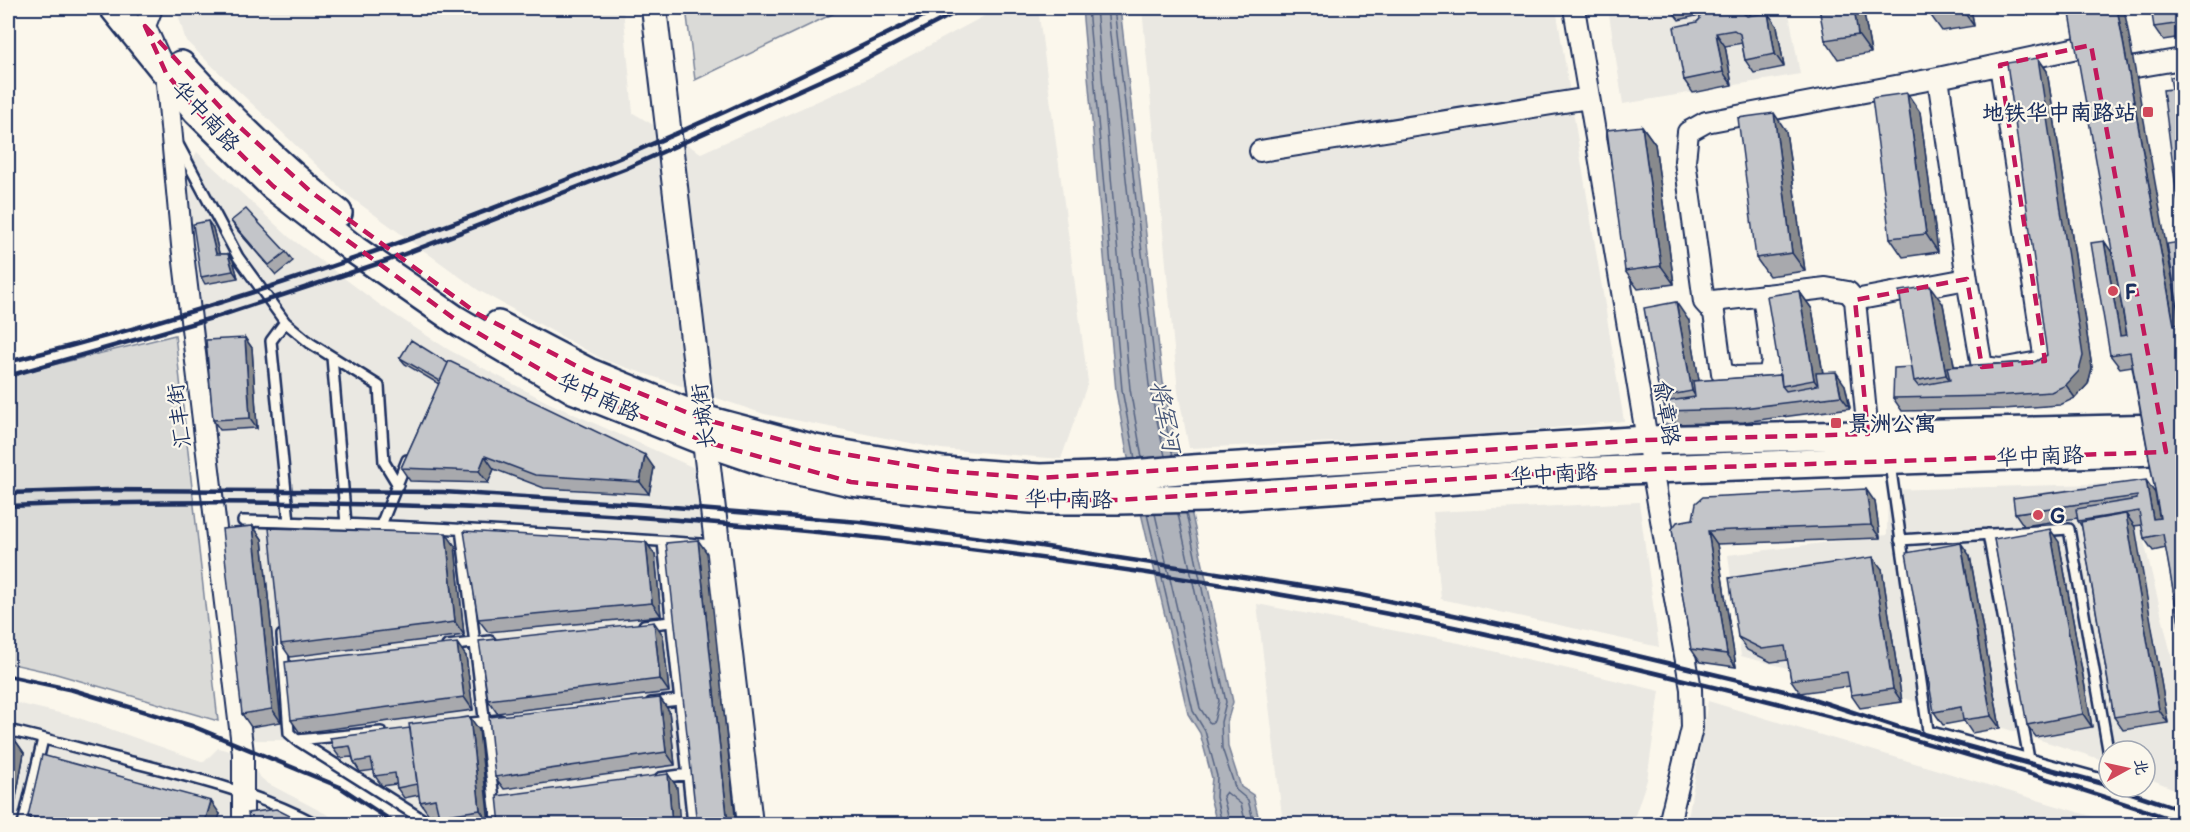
<svg xmlns="http://www.w3.org/2000/svg" width="2190" height="832" font-family="Itim,'LXGW WenKai TC',sans-serif">
<rect width="100%" height="100%" fill="#fbf7ec"/>
<filter id="ink" filterUnits="userSpaceOnUse"><feTurbulence type="fractalNoise" baseFrequency=".0167" numOctaves="2"/><feDisplacementMap in="SourceGraphic" scale="12" xChannelSelector="R" yChannelSelector="G"/><feConvolveMatrix kernelMatrix="1 2 1 2 8 2 1 2 1" color-interpolation-filters="sRGB"/></filter>
<g filter="url(#ink)">
<path fill="#eae8e2" d="M176 8H623L633 113 701 153 865 80 999 8H1038L1088 382 1061 459 941 449 764 414 604 360 478 290 349 196 186 41Z
M1142 8H1556L1624 421 1461 437 1189 448 1178 392Z
M1608 8H1788L1800 74 1623 104Z
M197 152 289 237 380 305 449 350 549 403 699 470 738 824H419L297 740H252L183 175Z
M2130 483 2182 700V792L2145 777V751H2109V762L1941 708 1741 656 1728 555 1887 535 1888 490Z
M1639 502 1659 647 1441 599 1433 512Z
M1257 604 1459 643 1660 691 1647 780 1632 824H1283Z
M8 701 76 717 204 762 218 748 253 757V767L259 776 267 783 345 824H8Z
M1708 701 1988 785 2117 824H1687Z"/>
<path fill="#dadad7" stroke="#7a849a" stroke-width="1.5" d="M686 8H845L695 80Z
M175 335 218 721 53 673 8 663V376Z"/>
<path fill="#afb3bb" stroke="#747e96" stroke-width="1.5" d="M1082 8H1120L1163 383 1233 702 1227 722 1228 747 1241 787 1253 795 1260 824H1217L1210 797 1212 778 1200 733 1188 714 1127 453 1116 391Z"/>
<g fill="none" stroke-linecap="round" stroke-linejoin="round">
<path stroke="#566483" stroke-width="1.5" d="M1088 8 1122 390 1135 459
M1096 8 1130 389 1142 458
M1107 8 1149 385 1165 456
M1114 8 1157 384 1173 456
M1186 513 1226 702 1221 722 1222 748 1236 790 1248 800 1254 824
M1147 514 1193 711 1205 731 1217 776 1216 797 1222 824
M1155 514 1200 708 1209 722 1211 723 1214 721 1219 701 1178 514
M1230 824 1223 796 1226 792 1241 804 1246 824"/>
<defs>
<path id="service" d="M179 146 238 257 285 322 310 343 379 386 384 462 398 485
M285 322 271 341 289 522
M332 357 346 524
M1890 464 1928 731 2109 781
M243 521C401 525 558 534 715 545
M381 525 407 460
M461 529 497 824
M1988 534 2029 759
M1900 540 2069 529 2109 755
M663 542 693 824
M644 625 671 622
M282 635 289 733 297 740 381 732
M447 646 490 641
M651 703 680 700
M463 724 500 720
M8 730C48 739 88 751 128 761 191 777 258 793 316 824
M297 740 430 824
M660 778 688 774
M8 824H9
M23 824 43 739"/>
<path id="minor" d="M152 8 145 26 166 73 182 245 243 753V824
M1574 8 1652 469 1691 689 1692 728 1669 824
M2124 69 2182 59
M1938 78 1967 279 1855 300 1848 292 1826 288 1704 302 1685 161 1688 132 1706 122 1938 78 2091 45
M1260 151 1589 98
M1967 279 1982 367 2000 369 2045 361 2000 65
M1855 300 1868 434
M1704 302 1714 313 1722 373 1735 377 1769 376 1772 361 1763 295"/>
<path id="tertiary" d="M654 8 750 824"/>
<path id="secondary" d="M114 8 197 111 273 186 355 250 456 320 575 390 706 442 768 463 851 482 951 493 1044 500H1118L1204 498 1570 472 2182 450
M181 65C230 118 281 169 338 213
M498 325 588 372 703 419 815 449 943 471 1040 478 1120 475 1192 469 1647 440 2162 428 2179 432"/>
</defs>
<use href="#service" stroke="#1b2f5e" stroke-width="14"/>
<use href="#minor" stroke="#1b2f5e" stroke-width="24"/>
<use href="#tertiary" stroke="#1b2f5e" stroke-width="28"/>
<use href="#secondary" stroke="#1b2f5e" stroke-width="32"/>
<use href="#service" stroke="#fbf7ec" stroke-width="9"/>
<use href="#minor" stroke="#fbf7ec" stroke-width="20"/>
<use href="#tertiary" stroke="#fbf7ec" stroke-width="24"/>
<use href="#secondary" stroke="#fbf7ec" stroke-width="27"/>
<path stroke="#1b2f5e" stroke-width="4.5" d="M8 362C209 312 400 247 593 169 678 134 761 96 844 55 875 39 907 25 938 8
M8 376 219 316 389 260 627 168 857 64 964 8
M8 493 108 490 443 492 636 504 860 522 1034 545 1361 595 1579 642 1801 695 1901 728 2109 785
M8 506C462 490 909 526 1356 608 1457 626 1559 650 1659 674 1836 716 2011 764 2182 823
M8 676 73 690 192 726 340 787 396 824
M2114 787 2182 810"/>
</g>
<path fill="#a8a9ad" stroke="#1b2f5e" stroke-width="1.5" d="M1670 8H1749L1751 16 1777 26 1784 67 1754 73 1745 60 1742 43 1725 46 1732 85 1693 93 1684 80 1697 22 1700 19V15L1679 20Z
M1863 8 1871 53 1838 59 1825 40Z
M1928 8H1971L1974 26 1942 31 1929 13Z
M2182 8V37L2163 40 2154 27Z
M2038 58 2047 71 2092 368 2088 384 2075 398 2060 405 2004 409 1902 411 1893 398 1912 367 1943 304 1954 366 2035 362 2047 355Z
M1920 112 1938 252 1903 257 1890 238Z
M1642 126 1655 144 1674 284 1638 289 1625 271Z
M1786 131 1805 271 1769 276 1756 258Z
M231 221 286 252 293 261 276 275 238 231Z
M213 228 219 254H228L233 260 238 278 205 284 201 277Z
M2104 241 2112 253 2181 324 2180 242 2182 246V640L2166 548 2153 551 2144 538 2142 525 2134 526 2168 723 2123 730 2114 717 2082 527 2078 521 2077 518 2024 526 2015 513 2155 493 2160 518 2132 366 2120 368 2110 355Z
M1799 291 1812 309 1823 373 1845 385 1850 408 1744 422 1675 424 1666 411 1663 402 1660 397 1689 321 1699 381 1781 375Z
M245 338 252 348 257 428 220 430 213 420Z
M400 358 448 363 654 468 649 494 544 488 494 469 488 483 410 481 401 468 439 384 405 364Z
M1875 502 1880 538 1717 544 1736 667 1700 662 1691 649 1672 529Z
M253 526 262 539 281 722 251 727 242 714Z
M646 542 655 555 661 616 488 632 478 619Z
M2059 542 2092 727 2036 737 2027 725Z
M455 546 464 635 290 657 281 644Z
M1970 556 2000 728 1972 733 1964 721 1943 725 1934 712Z
M1882 569 1902 702 1860 708 1851 695 1850 686 1800 693 1791 680 1788 660 1771 662 1747 650 1738 637Z
M663 635 669 692 497 713 488 700Z
M466 656 473 710 300 733 291 720Z
M660 698 669 711 675 765 504 789 495 777Z
M479 730 489 823 476 825H445L438 813 429 815 420 802 419 795 404 798 397 788 396 784 382 786 375 776 374 770 360 772 354 762 352 757 340 758 333 748Z
M8 738 15 740 24 753 13 814 8 813Z
M220 814 216 825H34L28 816Z"/>
<path fill="#888a8d" stroke="#1b2f5e" stroke-width="1.5" d="M1742 8H1749L1752 26 1743 13Z
M1854 8H1863L1871 53 1858 35Z
M1961 8H1971L1974 26Z
M2117 8H2124L2182 334 2174 325Z
M1768 13 1777 26 1784 67 1775 54Z
M1716 33 1725 46 1732 85 1723 72Z
M2038 58 2047 71 2092 368 2088 384 2075 398 2066 385Z
M1907 93 1920 112 1938 252 1926 234Z
M1774 113 1786 131 1805 271 1792 253Z
M1642 126 1655 144 1674 284 1661 266Z
M208 221 213 228 221 261 216 254Z
M2104 241 2113 254 2129 349 2120 336Z
M228 254 233 260 238 278 233 271Z
M1930 286 1943 304 1959 393 1946 375Z
M1799 291 1812 309 1827 398 1814 380Z
M1676 302 1689 321 1704 410 1692 391Z
M245 338 252 348 257 428 250 418Z
M2177 341 2182 349V369Z
M1836 372 1845 385 1850 408 1841 396Z
M645 455 654 468 649 494 640 482Z
M485 456 494 469 488 483 479 471Z
M2146 480 2155 493 2162 532 2153 519Z
M1866 489 1875 502 1880 538 1871 525Z
M2126 514 2135 527 2168 723 2159 710Z
M253 526 262 539 281 722 272 709Z
M2050 529 2059 542 2092 727 2083 714Z
M1708 531 1717 544 1736 667 1727 654Z
M446 533 455 546 464 635 455 622Z
M698 540 707 553 736 825H728Z
M646 542 655 555 661 616 652 603Z
M1961 543 1970 556 2000 728 1991 716Z
M1873 557 1882 569 1902 702 1893 689Z
M654 622 663 635 669 692 660 679Z
M457 643 466 656 473 710 464 697Z
M660 698 669 711 675 765 666 752Z
M470 717 479 730 489 823 480 810Z
M15 740 24 753 13 814 8 807V782Z
M668 774 677 787 680 825H672Z
M211 801 220 814 216 825H204Z
M296 819 299 825H293Z"/>
<path fill="#c3c5c9" stroke="#1b2f5e" stroke-width="1.5" d="M1698 8H1742L1743 13 1747 16 1768 13 1775 54 1745 60 1740 34 1734 30 1716 33 1723 72 1684 80 1674 27 1697 22 1700 19 1699 10Z
M1819 8H1854L1858 35 1825 40Z
M1928 8H1960L1929 13Z
M2069 8H2117L2174 325 2181 324 2167 244 2180 242 2182 258V340L2177 341 2182 369V640L2163 534 2144 538 2139 511 2078 521 2076 509 2137 499V496L2015 513 2013 498 2146 480 2153 519 2160 518 2130 352 2110 355 2091 243 2104 241 2120 336 2127 335Z
M2151 8H2182V23L2154 27Z
M2038 58 2083 356 2079 371 2066 385 2051 392 1995 396 1893 398 1894 368 1912 367 1914 381 1918 386 1950 380 1947 367 2035 362 2047 355 2007 63Z
M2182 75V234L2163 90 2172 89 2170 77Z
M1907 93 1926 234 1890 238 1872 98Z
M1774 113 1792 253 1756 258 1738 118Z
M1642 126 1661 266 1625 271 1607 130Z
M246 209 286 252 269 265 231 221Z
M208 221 216 254H228L233 271 201 277 193 224Z
M1930 286 1946 375 1914 381 1899 291Z
M1799 291 1814 380 1782 386 1767 296Z
M1676 302 1692 391 1660 397 1644 308Z
M245 338 250 418 213 420 206 340Z
M411 340 448 363 440 381 400 358Z
M449 361 645 455 640 482 535 475 485 456 479 471 401 468Z
M1836 372 1841 396 1735 409 1666 411 1663 402 1695 397 1693 381 1781 375 1782 386 1786 391 1818 385 1816 373Z
M1866 489 1871 525 1708 531 1727 654 1691 649 1672 529 1677 522 1693 519 1696 503 1703 497Z
M2126 514 2159 710 2114 717 2081 522Z
M253 526 272 709 242 714 222 529Z
M269 528 446 533 455 622 281 644Z
M2050 529 2083 714 2027 725 1994 539Z
M464 531 646 542 652 603 478 619Z
M698 540 728 825H697L666 543Z
M1961 543 1991 716 1963 720 1961 707 1934 712 1906 553Z
M1873 557 1893 689 1851 695 1847 672 1791 680 1785 646 1762 649 1738 637 1729 578Z
M654 622 660 679 488 700 479 641Z
M457 643 464 697 291 720 285 662Z
M660 698 666 752 495 777 489 717Z
M470 717 480 810 439 816 435 799 420 802 409 724Z
M410 728 417 784 397 788 395 773 375 776 371 759 354 762 350 746 333 748 330 738Z
M8 738 15 740 8 782Z
M42 755 211 801 204 825H62L28 816Z
M668 774 672 825H500L497 796Z
M276 809 296 819 293 825H250L248 813Z"/>
</g>
<path fill="none" stroke="#c2185b" stroke-width="4.5" stroke-dasharray="12 8" stroke-linejoin="round" d="M145 26 232 120 311 192 478 314 588 372 703 419 815 449 943 471 1040 478 1647 440 1868 434 1855 300 1967 279 1982 367 2045 361 2000 65 2091 45 2166 452 1570 472 1118 500H1044L851 482 706 442 575 390 456 320 273 186 197 111 166 73Z"/>
<g fill="#d1495b" stroke="#fbf7ec" stroke-width="2">
<rect x="2142" y="106" width="12" height="12" rx="3"/>
<circle cx="2113" cy="291" r="6"/>
<rect x="1830" y="417" width="12" height="12" rx="3"/>
<circle cx="2038" cy="515" r="6"/>
</g>
<g text-anchor="middle" dominant-baseline="central" stroke-width="4.5" stroke-linejoin="round" paint-order="stroke">
<g font-size="22" font-weight="bold" fill="#1b2f5e" stroke="#fbf7ec" text-anchor="start">
<text x="2136" y="112" text-anchor="end">地铁华中南路站</text>
<text x="2125" y="291">F</text>
<text x="1848" y="423">景洲公寓</text>
<text x="2050" y="515">G</text>
</g>
<g font-size="22" fill="#1b2f5e" stroke="#fbf7ec">
<text transform="translate(206 116) rotate(47)">华中南路</text>
<text transform="translate(599 397) rotate(24)">华中南路</text>
<text transform="translate(1667 413) rotate(81)">俞章路</text>
<text transform="translate(179 416) rotate(-97)">汇丰街</text>
<text transform="translate(703 416) rotate(-97)">长城街</text>
<text transform="translate(2040 456) rotate(-2)">华中南路</text>
<text transform="translate(1554 474) rotate(-3)">华中南路</text>
<text transform="translate(1069 499) rotate(1)">华中南路</text>
</g>
<g font-size="24" font-style="italic" fill="#47577a" stroke="#fbf7ec">
<text transform="translate(1166 416) rotate(79)">将军河</text>
</g>
</g>
<rect width="2190" height="832" fill="none" stroke="#fbf7ec" stroke-width="30"/>
<rect x="15" y="15" width="2160" height="802" fill="none" stroke="#1b2f5e" stroke-width="2" filter="url(#ink)"/>
<g transform="translate(2127 769) rotate(82)"><circle r="28" fill="#fbf7ec" stroke="#a1a7b3" stroke-width="1.5"/>
<path d="M0-4.5L10 22L0 15L-10 22Z" fill="#d1495b"/>
<text y="-9" font-size="16" font-weight="bold" text-anchor="middle" fill="#1b2f5e">北</text>
</g>
</svg>
